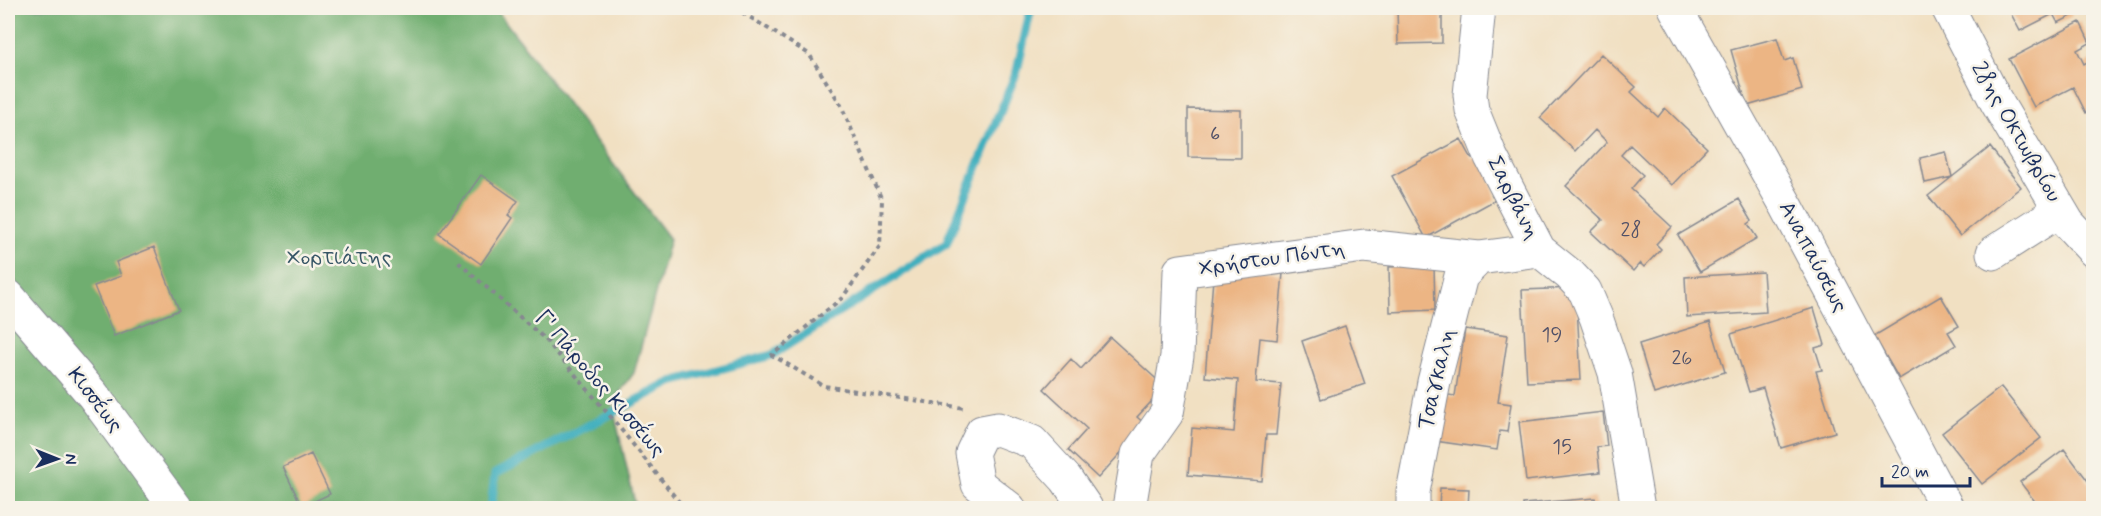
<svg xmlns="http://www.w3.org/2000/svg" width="2101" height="516" font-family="Mynerve,sans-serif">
<rect width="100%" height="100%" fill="#f7f3e8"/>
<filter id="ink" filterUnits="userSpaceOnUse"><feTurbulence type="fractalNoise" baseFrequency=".0167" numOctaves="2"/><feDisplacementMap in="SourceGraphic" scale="12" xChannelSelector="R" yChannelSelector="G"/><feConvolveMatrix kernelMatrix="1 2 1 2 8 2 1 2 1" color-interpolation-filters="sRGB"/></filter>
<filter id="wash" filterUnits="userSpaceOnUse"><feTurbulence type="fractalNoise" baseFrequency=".008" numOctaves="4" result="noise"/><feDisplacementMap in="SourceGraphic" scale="24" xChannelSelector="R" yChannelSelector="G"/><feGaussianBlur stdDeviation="1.35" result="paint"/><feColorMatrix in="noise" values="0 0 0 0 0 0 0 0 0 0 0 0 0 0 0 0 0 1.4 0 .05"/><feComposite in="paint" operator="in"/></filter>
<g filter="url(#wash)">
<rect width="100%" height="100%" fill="#f1e0c2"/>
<path fill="#6fae70" stroke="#456e67" stroke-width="1.5" d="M8 8H495L670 239 634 373 612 403 636 508H8Z"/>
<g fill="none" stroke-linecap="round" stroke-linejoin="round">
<path stroke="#41afbe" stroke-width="9" d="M491 508 495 474 672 382 772 355 946 244 1017 71 1031 8"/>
</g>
<g id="blocks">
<path fill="#ecb584" d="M1397 8H1442V43L1398 44Z
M2008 8H2068L2072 16 2058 23 2053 14 2020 31Z
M2080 22 2090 43 2077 50 2084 64 2094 58V109L2086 113 2073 87 2034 107 2009 59Z
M1777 38 1784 61 1793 58 1802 90 1747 106 1731 50Z
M1601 54 1636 87 1631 92 1658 117 1665 108 1707 148 1672 185 1630 145 1621 155 1643 175 1631 189 1672 227 1656 244 1661 249 1644 267 1640 263 1633 271 1591 232 1603 220 1566 186 1607 142 1595 130 1575 151 1540 118Z
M1188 109 1241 110V158L1188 157Z
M1461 139 1472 159 1484 152 1495 200 1426 238 1392 176Z
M1990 147 2021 187 1960 236 1928 196Z
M1946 152 1952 177 1925 183 1920 158Z
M481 175 518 201 508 215 512 218 481 264 439 234Z
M1739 199 1752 221 1748 224 1757 238 1700 272 1678 235Z
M154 247 179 310 114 336 94 286 121 276 116 262Z
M1434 265 1435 310 1390 312 1389 267Z
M1214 267 1283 273 1277 340 1260 338 1256 382 1281 384 1276 435H1266L1262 481 1188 475 1192 428 1234 432 1238 380 1205 377Z
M1763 272 1766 312 1687 317 1685 277Z
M1576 288 1581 380 1527 382 1522 290Z
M1941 296 1959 326 1948 332 1956 345 1899 379 1874 336Z
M1814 308 1825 345 1815 348 1822 370 1816 371 1835 432 1781 448 1763 388 1749 392 1731 334Z
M1710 322 1725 372 1654 394 1639 344Z
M1345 326 1365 384 1321 399 1302 341Z
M1465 329 1508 335 1498 402 1511 404 1507 432 1500 431 1497 450 1435 441 1442 394 1455 396Z
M1110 337 1165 387 1137 417 1146 425 1098 478 1068 450 1087 429 1044 389 1071 359 1081 369Z
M2001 387 2041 438 1982 484 1942 433Z
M1603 412 1607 446 1597 447 1600 472 1526 481 1519 422Z
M2064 449 2094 489V498L2079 508H2040L2020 482Z
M311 454 330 494 302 507 283 467Z
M1440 488 1469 489 1468 508H1439Z
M1595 498 1596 508H1523V504Z"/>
</g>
</g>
<g filter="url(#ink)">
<use href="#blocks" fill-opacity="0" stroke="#868890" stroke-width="1.5"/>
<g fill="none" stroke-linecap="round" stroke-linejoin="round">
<defs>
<path id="minor" d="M1479 8 1470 95 1472 110 1491 157 1539 250 1570 275 1585 291 1596 317 1615 373 1638 508
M1675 8 1787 207 1947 508
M1948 8 1996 101 2068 223 2094 251
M1993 253 2060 210
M8 296 93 395 176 508
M1009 508 978 484 972 453 982 432 998 429 1032 442 1066 479 1086 508
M1129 508 1138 454 1167 413 1177 356 1180 271 1364 246 1479 258 1539 250
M1413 508V492L1434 382 1461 276 1479 258"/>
</defs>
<use href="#minor" stroke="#868890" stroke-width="35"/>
<path stroke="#868890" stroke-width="4" stroke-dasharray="4.5 4.5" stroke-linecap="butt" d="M735 8 809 54 841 105 882 200 880 246 842 298 772 355 824 386 964 408
M458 262 546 340 615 422 684 508"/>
<use href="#minor" stroke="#fff" stroke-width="33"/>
</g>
</g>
<g text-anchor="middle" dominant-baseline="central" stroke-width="5" stroke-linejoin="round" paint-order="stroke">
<g font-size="20" fill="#4f5068">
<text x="1215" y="134">6</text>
<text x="1631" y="230">28</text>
<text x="1552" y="335">19</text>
<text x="1682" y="358">26</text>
<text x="1562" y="447">15</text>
</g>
<g font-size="22" fill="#1b2f5e" stroke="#f7f3e8">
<text transform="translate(2016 132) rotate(60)">28ης Οκτωβρίου</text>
<text transform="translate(1513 198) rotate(63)">Σαρβάνη</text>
<text transform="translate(1813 257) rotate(62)">Αναπαύσεως</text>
<text transform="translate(1272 259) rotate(-8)">Χρήστου Πόντη</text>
<text transform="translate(1437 379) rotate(-77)">Τσαγκαλη</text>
<text transform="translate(600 384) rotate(49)">Γ' Πάροδος Κισσέως</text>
<text transform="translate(95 400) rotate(52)">Κισσέως</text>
</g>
<g font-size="22" fill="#375667" stroke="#f7f3e8">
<text x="339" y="258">Χορτιάτης</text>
</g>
</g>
<rect width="2101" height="516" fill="none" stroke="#f7f3e8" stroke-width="30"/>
<g transform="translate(57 459) rotate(91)" stroke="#f7f3e8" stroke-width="4.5" paint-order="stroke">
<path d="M0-4.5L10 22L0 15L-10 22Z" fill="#1b2f5e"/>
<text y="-9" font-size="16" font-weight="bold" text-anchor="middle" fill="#1b2f5e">N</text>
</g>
<path d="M1882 477v9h88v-9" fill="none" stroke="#1b2f5e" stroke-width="3"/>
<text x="1891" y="477" font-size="18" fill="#1b2f5e" stroke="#f7f3e8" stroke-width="4.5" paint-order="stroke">20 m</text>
</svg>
